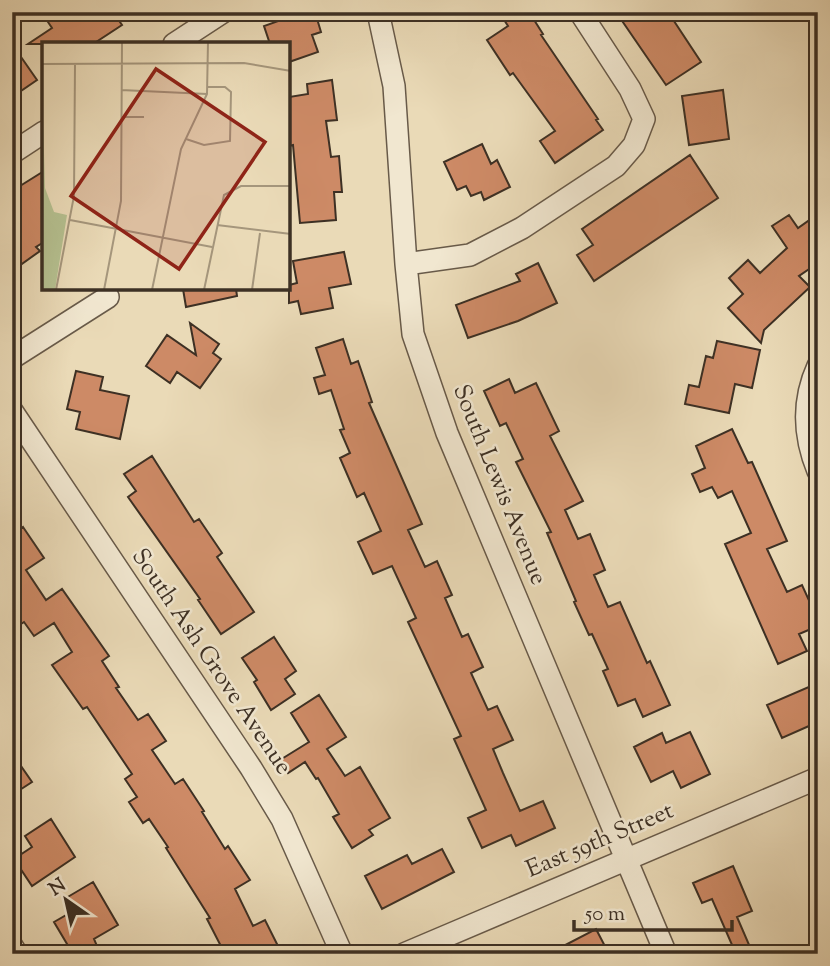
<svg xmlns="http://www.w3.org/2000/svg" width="830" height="966" font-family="'Sorts Mill Goudy',serif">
<rect width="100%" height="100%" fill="#eadab7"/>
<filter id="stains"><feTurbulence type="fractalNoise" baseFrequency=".00286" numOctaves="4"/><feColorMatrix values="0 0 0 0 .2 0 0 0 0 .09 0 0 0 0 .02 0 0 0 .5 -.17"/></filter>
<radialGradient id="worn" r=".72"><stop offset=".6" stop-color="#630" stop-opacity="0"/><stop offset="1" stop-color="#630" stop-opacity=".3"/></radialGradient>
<path fill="#cd8a66" stroke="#3d3024" stroke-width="2" d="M56 12H113L122 25 93 44H28L52 28 46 19Z
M285 12H315L321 32 312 35 318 52 289 62V44H270L264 26 287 18Z
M499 12H529L543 34 541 35 598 119 596 120 603 130 555 163 540 141 555 131 513 73 510 75 487 40 508 26Z
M616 12H668L701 62 666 85Z
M12 44 37 80 12 97Z
M332 80 337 120 326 121 331 157 339 156 342 192H334L336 220 300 223 293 145 289 146V97L308 94 307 84Z
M723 90 729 139 689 145 682 96Z
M482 144 491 164 497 160 510 187 484 200 481 192 471 196 466 186 457 190 444 162Z
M690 155 718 198 594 281 577 255 593 245 582 229Z
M44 171V242L36 247 40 251 12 271V191Z
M818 214V263L799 276 810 287 764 330 761 343 728 308 743 294 729 278 748 260 760 273 787 248 772 226 789 215 798 228Z
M344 252 351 284 329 288 333 308 301 314 298 301 289 303V285L297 283 293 261Z
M538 263 557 303 518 321 468 338 456 305 520 281 516 274Z
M183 289H236L237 296 186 307Z
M190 323 219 344 213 353 221 359 200 388 177 372 170 383 146 366 167 335 196 355Z
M343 339 351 364 358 361 372 402 369 403 422 524 408 530 425 567 437 561 452 595 445 598 462 637 468 634 483 667 471 673 488 710 497 706 513 740 493 749 503 773 520 811 543 801 555 828 516 846 511 835 482 848 468 818 486 810 454 739 461 736 408 622 416 618 392 566 373 574 358 542 381 531 364 493 357 497 340 458 350 453 340 430 344 429 331 390 319 394 314 378 325 375 316 348Z
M717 341 760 350 752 388 735 384 729 413 685 404 689 385 699 387 706 356 713 358Z
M76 371 103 377 100 390 129 396 120 439 76 429 80 412 67 409Z
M509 379 515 393 536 383 559 431 550 436 583 501 565 510 578 539 590 534 605 570 594 575 608 607 620 602 647 663 650 661 670 705 643 717 635 699 618 706 603 671 608 669 592 634 589 635 574 602 576 601 547 533 551 532 516 462 523 459 506 423 500 426 484 391Z
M732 429 748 463 752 462 787 541 767 549 787 592 802 585 818 620V626L799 634 807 651 778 664 725 544 751 533 732 491 718 498 712 487 700 492 692 474 705 468 696 446Z
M152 456 194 522 199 519 222 553 217 557 254 612 221 634 198 600 200 599 128 497 136 491 124 474Z
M23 527 44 558 26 570 46 600 62 589 109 656 102 661 119 687 116 688 138 720 148 714 166 741 152 750 175 784 183 779 204 811 202 812 225 849 228 846 250 880 235 889 253 926 265 920 282 954H225L207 919 210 918 166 848 168 847 149 819 143 823 129 802 137 797 125 779 132 774 87 707 83 709 52 665 72 652 54 623 34 636 24 622 12 630V535Z
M274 637 296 671 285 679 295 694 271 710 254 682 257 680 242 658Z
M818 683V722L782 738 767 705Z
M319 695 346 737 327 749 345 776 360 767 390 818 369 830 373 835 352 848 333 817 339 814 318 778 316 779 305 762 288 773 280 760 309 742 291 713Z
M690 732 710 774 681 788 673 771 651 782 634 747 662 733 666 743Z
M12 753 32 782 12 795Z
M51 819 75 857 32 886 14 859 32 847 25 836Z
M442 849 454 872 382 909 365 876 407 855 412 864Z
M733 866 752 911 737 917 753 954H736L712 899 702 903 693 883Z
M93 882 118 925 94 939 97 946 84 954H73L54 922 73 911 66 898Z
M596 929 609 954H548Z"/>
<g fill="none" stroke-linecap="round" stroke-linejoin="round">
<defs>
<path id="minor" d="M378 12 394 86 406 264 413 334 447 433 666 954
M174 44 223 12
M12 153 44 132
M406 264 470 255 522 228 616 166 634 145 644 119 630 89 580 12
M12 358 108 297
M818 366C802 401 804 437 818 471
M12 411 251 768 282 819 342 954
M12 946 17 954
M404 954 818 778"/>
</defs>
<use href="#minor" stroke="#685a49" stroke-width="24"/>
<use href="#minor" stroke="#f1e7d0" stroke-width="21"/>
</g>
<g text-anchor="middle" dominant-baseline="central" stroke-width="5" stroke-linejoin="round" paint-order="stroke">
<g font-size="24" fill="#3d3024" stroke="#f1e7d0">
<text transform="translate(499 485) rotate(68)">South Lewis Avenue</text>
<text transform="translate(211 662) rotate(56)">South Ash Grove Avenue</text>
<text transform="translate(600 841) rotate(-23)">East 59th Street</text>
</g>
</g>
<g transform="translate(42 42)">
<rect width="248" height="248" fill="#eadab7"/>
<path d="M0 40 3 146 12 170 25 173 13 248H0Z" fill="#b5c090"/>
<path fill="none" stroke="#a5967c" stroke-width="2" d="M0 22 202 21 249 29M79 48 165 52M79 75H102M144 97 162 103 188 99 189 50 183 45H166M28 178 170 205M175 183 249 192M14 248 32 154 33 22M62 248 79 159 80 0M110 248 139 107 165 52 166 0M162 248 182 153 199 144H249M210 248 218 191"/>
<path fill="#8f2418" fill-opacity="0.15" stroke="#8f2418" stroke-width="3.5" d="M114 27 223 100 137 227 29 154Z"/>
<rect width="248" height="248" fill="none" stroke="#3d3024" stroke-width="3.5"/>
</g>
<rect width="830" height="966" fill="none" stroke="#eadab7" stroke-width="42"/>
<rect x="14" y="14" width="802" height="938" fill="none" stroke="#3d3024" stroke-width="3.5"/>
<rect x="21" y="21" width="788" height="924" fill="none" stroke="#3d3024" stroke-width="2"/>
<g transform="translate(66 900) rotate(326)" stroke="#f1e7d0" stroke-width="5" paint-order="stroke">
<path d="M0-5L12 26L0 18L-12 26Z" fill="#3d3024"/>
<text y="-10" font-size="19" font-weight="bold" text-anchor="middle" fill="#3d3024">N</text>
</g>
<path d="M574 920v10h158v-10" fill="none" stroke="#3d3024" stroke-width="3.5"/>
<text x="585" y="920" font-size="21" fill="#3d3024" stroke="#f1e7d0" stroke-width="5" paint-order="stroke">50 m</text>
<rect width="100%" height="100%" filter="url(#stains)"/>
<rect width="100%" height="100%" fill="url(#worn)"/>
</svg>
